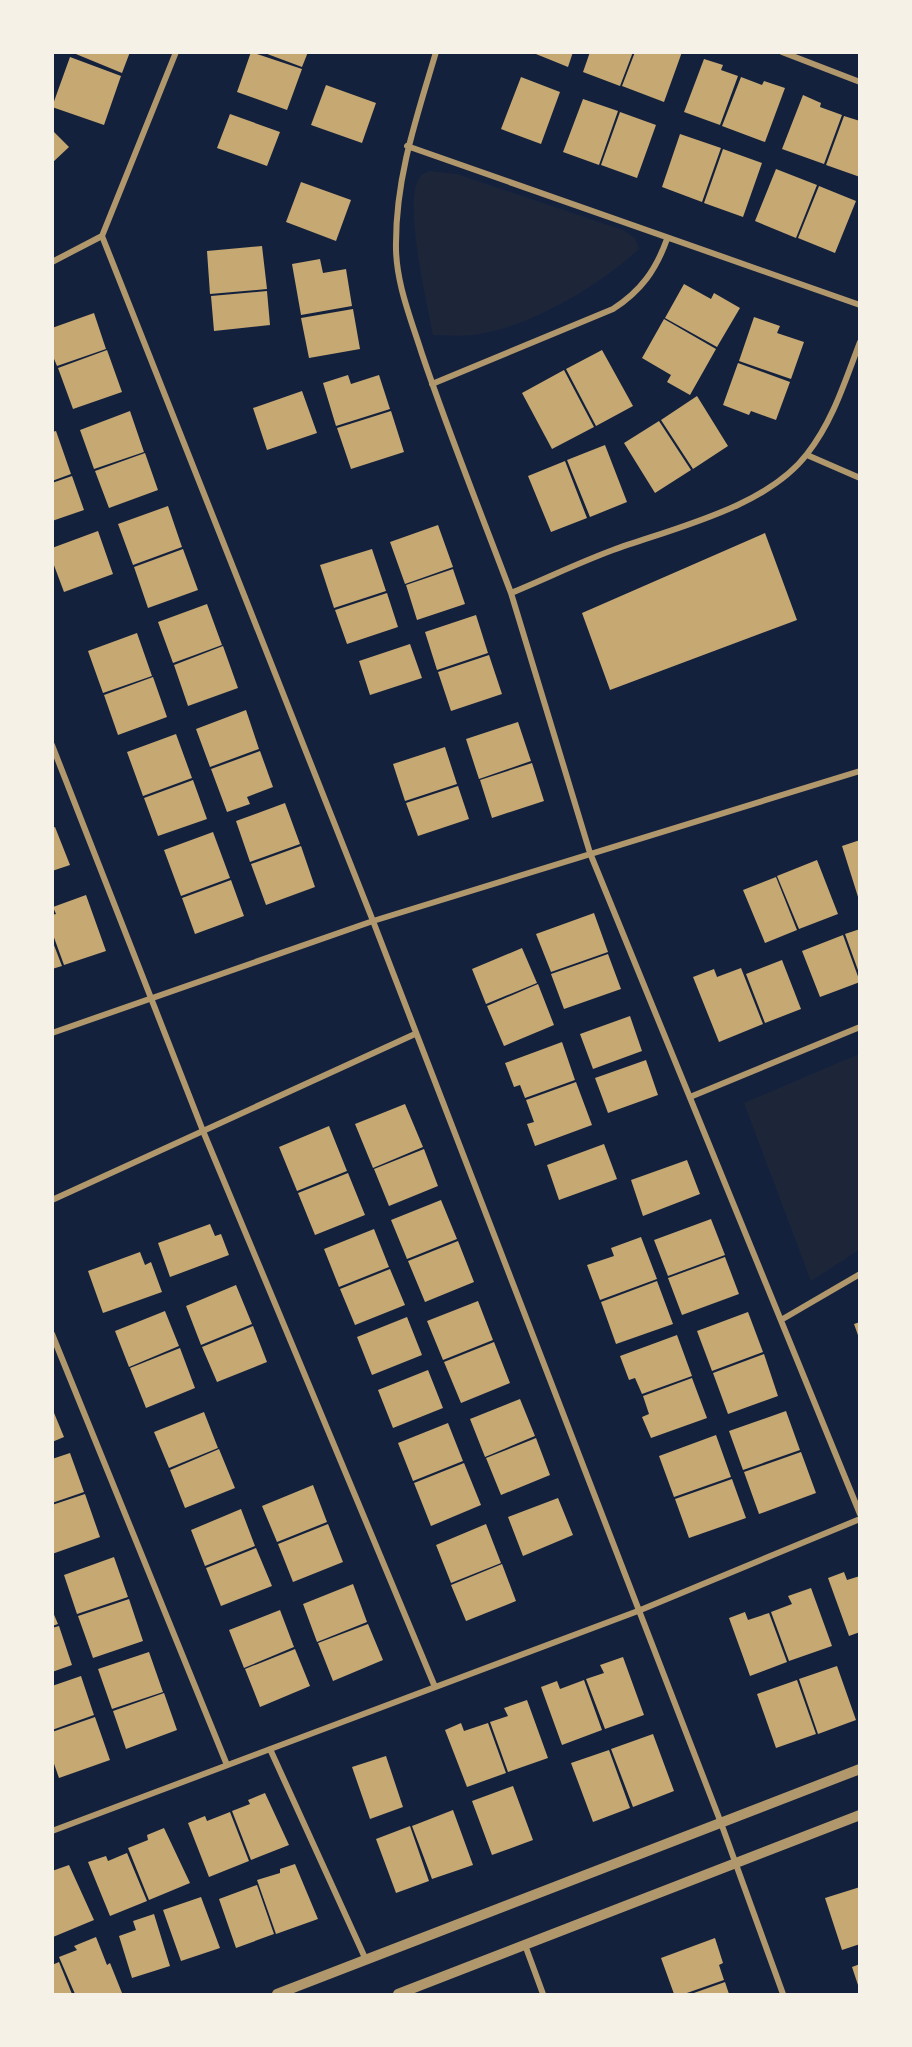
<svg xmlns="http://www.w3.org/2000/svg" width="912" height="2047" font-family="Barlow,sans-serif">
<rect width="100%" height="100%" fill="#14213d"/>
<path fill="#1d2539" d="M429 171 457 174 623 230 635 238 639 249C598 286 535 324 480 334 465 337 448 335 433 335 428 307 401 196 421 176 423 173 426 173 429 171Z
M859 1054V1250L811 1281 744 1103Z"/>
<path fill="#c6a872" d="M71 52H130L122 73Z
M251 52 302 69 287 110 237 92Z
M262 52H308L302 67Z
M531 52H573L568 67Z
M590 52H633L620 86 583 72Z
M635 52H682L664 102 622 86Z
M70 57 121 76 104 125 52 107Z
M704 59 723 65 721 70 738 76 720 125 684 112Z
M521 77 560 92 541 144 501 129Z
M741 77 762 85 764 81 785 88 765 142 722 126Z
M326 85 376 103 362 143 311 125Z
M803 95 821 103 820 107 842 115 824 164 782 149Z
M583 99 618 111 599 165 563 152Z
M620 112 656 125 637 178 601 165Z
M230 114 280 132 267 166 217 148Z
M844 116 860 121V177L826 165Z
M52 130 69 147 52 163Z
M680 134 721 148 702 202 662 187Z
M723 149 762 163 743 217 704 203Z
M776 169 817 185 796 238 755 221Z
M301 182 351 200 336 241 286 222Z
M819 186 856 201 835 253 798 238Z
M262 246 267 289 210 294 207 251Z
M320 259 323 273 346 269 352 306 301 315 292 264Z
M684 284 711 299 714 293 740 308 717 347 665 318Z
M267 291 270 325 214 331 211 296Z
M353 309 360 349 309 358 301 318Z
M94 313 106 349 57 366 52 354V328Z
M754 317 780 326 777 333 804 342 791 379 739 361Z
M664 319 716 349 690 395 667 382 671 375 642 358Z
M107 350 122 392 73 409 58 368Z
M602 350 633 406 596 426 566 369Z
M738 363 790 382 776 420 751 411 749 415 723 405Z
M564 370 594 427 552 449 522 393Z
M348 375 351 384 379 375 390 409 336 426 323 383Z
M302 391 317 433 267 450 253 408Z
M697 396 728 446 693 469 661 420Z
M130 411 144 452 94 469 80 430Z
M391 411 404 452 351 469 337 428Z
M659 421 691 470 655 493 624 443Z
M56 431 71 474 52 481V432Z
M605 445 627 502 590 517 567 460Z
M145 453 158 490 109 508 95 471Z
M565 461 587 518 551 532 528 476Z
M72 476 84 510 52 521V483Z
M168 506 182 547 133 565 118 524Z
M438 525 453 567 405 584 390 542Z
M98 531 113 574 64 592 52 560V548Z
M765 533 797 620 610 690 582 613Z
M183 549 198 590 148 608 134 567Z
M372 549 386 591 334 608 320 565Z
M453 569 465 604 417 620 406 585Z
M387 593 398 627 347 644 335 610Z
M207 604 222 645 173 663 158 622Z
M476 615 488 653 437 670 425 632Z
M137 633 152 676 103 693 88 651Z
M410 644 422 678 370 695 359 661Z
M223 646 238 688 188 706 174 665Z
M489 655 502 694 451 711 438 672Z
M153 677 167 717 118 735 104 695Z
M246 710 259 749 210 767 196 729Z
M518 722 531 761 479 779 466 739Z
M176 734 192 778 143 796 127 752Z
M445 747 457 784 405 801 393 764Z
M260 751 273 787 247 797 250 804 227 812 211 769Z
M532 763 544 801 492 818 480 780Z
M193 780 207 819 158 836 144 798Z
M458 786 469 819 418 836 406 803Z
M285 803 300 844 250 862 236 821Z
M55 827 70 865 52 871V828Z
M213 832 230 878 181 896 164 850Z
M860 840V900H859L842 846Z
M301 846 315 887 266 905 251 864Z
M817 860 838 914 799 929 777 876Z
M776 877 797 930 765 943 743 890Z
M231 880 244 916 195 934 182 898Z
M86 895 106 951 64 965 52 932V915L56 914 53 907Z
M594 913 608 952 551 972 536 934Z
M860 929V973H859L845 934Z
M843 935 860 982 820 997 802 951Z
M52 940 62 966 52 969Z
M522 948 537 983 486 1004 472 969Z
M608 954 621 989 564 1009 551 974Z
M782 960 801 1009 765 1023 746 974Z
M741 968 763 1024 719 1042 693 977 714 969 717 977Z
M538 984 554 1025 504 1046 487 1006Z
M630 1016 642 1051 593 1069 580 1034Z
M562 1042 575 1080 525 1098 520 1085 514 1087 505 1063Z
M646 1060 658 1095 608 1113 595 1078Z
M576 1082 592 1125 535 1146 527 1124 534 1122 526 1100Z
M405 1104 423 1147 373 1168 355 1124Z
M329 1126 347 1171 297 1191 279 1147Z
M604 1144 617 1179 559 1200 547 1165Z
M424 1149 438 1186 389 1206 374 1169Z
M687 1160 700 1194 643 1216 631 1180Z
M348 1173 365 1215 315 1235 298 1193Z
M441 1200 457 1239 407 1259 391 1220Z
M711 1219 725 1255 668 1276 654 1240Z
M210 1224 215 1236 221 1234 229 1255 170 1277 158 1243Z
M374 1229 389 1267 339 1287 324 1249Z
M641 1237 657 1279 600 1300 587 1265 614 1256 611 1248Z
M458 1241 474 1282 425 1302 408 1261Z
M140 1252 145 1265 151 1262 162 1292 103 1313 88 1271Z
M725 1257 739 1294 682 1315 668 1278Z
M390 1269 405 1305 355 1325 340 1289Z
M657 1281 673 1324 616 1344 601 1302Z
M236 1285 252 1324 201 1345 186 1306Z
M478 1301 493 1340 443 1360 427 1321Z
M165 1311 179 1346 129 1367 115 1331Z
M748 1312 763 1352 712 1371 697 1331Z
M407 1317 422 1355 372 1375 357 1337Z
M860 1322V1338H859L854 1324Z
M253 1326 267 1362 217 1382 202 1347Z
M677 1335 692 1376 642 1394 635 1378 629 1380 620 1356Z
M494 1342 510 1383 461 1403 444 1362Z
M180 1348 195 1388 146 1408 130 1368Z
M764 1354 778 1396 728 1414 713 1373Z
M428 1370 443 1408 393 1428 378 1390Z
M692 1378 707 1418 651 1438 642 1417 649 1414 643 1396Z
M520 1399 535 1436 485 1457 470 1419Z
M52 1408 64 1437 52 1442Z
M786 1411 800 1450 743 1470 729 1431Z
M204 1412 218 1448 169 1468 154 1432Z
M448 1423 463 1461 413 1481 398 1443Z
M716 1435 731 1477 674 1497 659 1456Z
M536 1438 550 1475 501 1495 486 1458Z
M219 1449 235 1488 185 1508 170 1470Z
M801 1452 816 1493 759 1514 744 1472Z
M70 1453 84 1492 52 1503V1459Z
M464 1463 481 1505 431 1526 414 1483Z
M732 1479 746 1518 689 1538 675 1499Z
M313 1485 327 1522 277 1542 262 1506Z
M85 1494 100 1537 52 1554V1505Z
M558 1498 573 1535 523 1556 508 1517Z
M241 1509 255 1546 205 1566 191 1530Z
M328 1524 343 1562 293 1582 278 1544Z
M486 1524 501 1563 451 1583 436 1545Z
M256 1548 272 1586 221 1606 206 1568Z
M114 1557 128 1597 77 1614 64 1575Z
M502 1564 516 1601 466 1621 451 1585Z
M844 1572 847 1580 860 1576V1632L849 1636 828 1578Z
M353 1584 367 1622 317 1642 303 1604Z
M811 1588 832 1646 789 1661 771 1612 792 1604 788 1596Z
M129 1599 143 1641 93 1658 78 1616Z
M52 1610 58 1624 52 1626Z
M280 1610 294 1647 244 1668 229 1630Z
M745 1612 748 1620 769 1613 787 1662 750 1676 729 1618Z
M368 1624 383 1660 333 1681 318 1643Z
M59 1626 72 1665 52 1672V1628Z
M295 1649 310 1686 260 1707 245 1669Z
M149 1652 163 1692 112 1709 98 1669Z
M623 1657 644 1715 605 1729 586 1679 604 1673 600 1665Z
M837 1666 856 1720 818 1734 799 1679Z
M81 1676 94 1715 52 1730V1686Z
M584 1680 602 1730 562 1745 541 1687 557 1681 560 1689Z
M797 1680 816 1734 776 1748 757 1694Z
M164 1693 177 1730 126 1749 113 1711Z
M527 1700 548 1758 508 1772 490 1722 508 1716 504 1708Z
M95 1717 110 1760 59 1778 52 1758V1732Z
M461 1723 464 1731 488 1723 506 1773 467 1787 445 1730Z
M653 1734 674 1791 633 1807 611 1749Z
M609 1750 630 1808 593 1822 571 1763Z
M386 1756 403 1807 370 1819 352 1767Z
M513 1786 533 1840 492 1855 472 1801Z
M265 1793 289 1845 251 1860 232 1811 250 1804 248 1800Z
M453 1810 473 1865 432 1879 412 1826Z
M230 1812 249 1861 209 1877 188 1823 205 1816 207 1821Z
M410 1826 429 1881 396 1893 376 1839Z
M164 1828 190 1883 149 1900 128 1848 148 1840 147 1835Z
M127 1853 147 1901 110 1916 88 1862 106 1856 108 1861Z
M295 1864 318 1919 276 1934 257 1880 280 1873V1869Z
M69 1865 94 1920 53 1937 52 1871Z
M257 1885 274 1934 236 1948 219 1899Z
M860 1887V1944L842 1950 825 1898Z
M201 1897 220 1948 181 1961 163 1910Z
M154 1914 170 1966 132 1978 119 1936 136 1930 133 1921Z
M96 1937 107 1965 110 1963 122 1993 75 1994 59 1957 77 1950 74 1946Z
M715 1938 723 1963 719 1965 724 1980 684 1994H674L661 1958Z
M59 1962 72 1994H52V1965Z
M860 1964V1987L859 1988 852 1967Z
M725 1982 729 1994H691Z"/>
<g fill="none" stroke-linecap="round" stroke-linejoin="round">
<path stroke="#b1986c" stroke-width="6" d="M436 52C417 116 396 176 396 243 395 281 411 319 422 354 449 434 481 513 511 593
M782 52 860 82
M407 146 860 305
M102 236 373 921 721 1823 783 1994
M52 262 102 236 176 52
M860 342C845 381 833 421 807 454 767 507 674 528 613 550 578 563 545 579 511 593L590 853 860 1514
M432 384 613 309C641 291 656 270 667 239
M807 455 860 478
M52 745 203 1131 435 1687
M52 1033 373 921 860 771
M690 1097 860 1027
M52 1200 415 1034
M781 1320 860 1274
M52 1334 227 1765
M270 1749 366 1960
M52 1831 638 1611 860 1519
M525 1945 543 1994"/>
<path stroke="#b1986c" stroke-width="10" d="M277 1994 860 1769
M398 1994 860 1815"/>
</g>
<rect width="912" height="2047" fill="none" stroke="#f6f1e7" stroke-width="108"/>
</svg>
